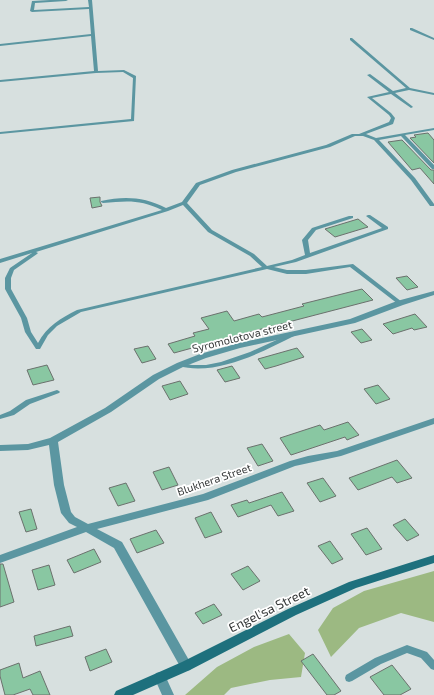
<svg xmlns="http://www.w3.org/2000/svg" width="434" height="695" font-family="'Exo 2',sans-serif">
<rect width="100%" height="100%" fill="#d7e0df"/>
<path fill="#9cb982" d="M434 571V622L401 613 359 628 331 657 318 630 333 608 364 591Z
M289 634 305 653 301 677 270 680 231 688 224 695H185L217 667 254 647Z"/>
<path fill="#89c7a2" stroke="#6b716d" d="M428 133 434 140V163L410 138 416 137 414 135Z
M402 140 431 170H434V184L420 168 412 170 388 142Z
M100 197V202L102 206 92 208 90 198Z
M358 219 368 227 335 237 325 229Z
M407 276 418 287 407 290 396 278Z
M362 289 373 300 250 332 174 353 168 344 195 336 193 333 209 329 201 318 227 311 234 321 259 314 262 317 304 306 302 304Z
M415 314 427 327 414 330 412 328 393 334 383 324Z
M362 329 372 340 361 343 351 332Z
M148 346 156 359 142 363 134 349Z
M297 348 304 357 276 366 265 369 258 359Z
M47 365 54 380 33 385 27 370Z
M232 366 240 378 225 382 217 370Z
M180 381 188 394 170 400 162 386Z
M378 385 390 399 376 404 364 389Z
M348 422 359 435 347 440 345 437 291 455 280 438 320 425 324 430Z
M262 444 273 461 258 466 247 448Z
M397 460 412 478 397 483 392 477 358 490 349 478Z
M169 467 178 485 162 490 153 472Z
M323 478 336 496 320 502 307 483Z
M126 483 135 501 118 506 109 488Z
M282 492 294 511 278 516 271 505 238 517 231 505 247 500 249 503Z
M31 509 37 529 26 532 19 512Z
M211 512 222 532 205 538 195 518Z
M405 519 419 535 407 541 393 525Z
M367 528 382 549 366 555 351 534Z
M156 530 164 543 137 553 130 539Z
M330 541 343 559 332 564 318 546Z
M94 549 101 562 74 573 67 560Z
M0 564H3L14 602 0 607Z
M49 565 55 585 38 590 32 570Z
M248 566 260 581 243 590 231 574Z
M214 604 222 615 203 624 195 613Z
M70 626 73 636 36 646 34 636Z
M106 649 112 662 90 671 85 657Z
M313 654 341 691 334 695H327L301 661Z
M19 663 23 678 40 671 50 695H33L30 689 13 695H5L0 676V670Z
M392 665 411 689 400 695H384L370 677Z"/>
<g fill="none" stroke-linecap="round" stroke-linejoin="round">
<path fill="#5b96a1" fill-rule="evenodd" d="M50 0H68L66 1 35 3 34 10 89 7 88 0H92L98 71 124 70 136 76 134 121 0 134V132L131 119 133 78 123 72 96 73 0 82V80L94 71 91 36 0 46V44L91 34 89 9 32 12 30 11 32 1Z
M410 28H412L434 38V40L410 30Z
M350 38H352L410 88 434 93V95L409 90 395 93 412 106 413 107 411 108 391 94 372 98 391 113 395 118 393 124 366 134 376 138 434 128V130L405 135 434 165V169H432L401 136 379 140 415 178 434 204V206H430L411 180 374 140 363 136H355L330 147 236 172 200 185 187 203 212 230 254 254 267 266 292 260 305 255 302 240 312 228 349 216H353V218L316 230 308 240 310 253 382 228 366 216 368 215H370L388 227V229L296 262 274 267 287 270H306L353 264 402 302 403 303 402 304H398L350 267 306 274H287L267 269 81 312 57 326 48 335 40 349H36L25 332 21 318 5 289V278L10 268 32 253 0 263V259L162 210C140 199 126 201 103 203L101 202V201C125 196 144 197 166 208L182 202 196 183 232 170 326 145 352 134H359L389 122 391 118 389 115 367 97 389 92 367 75 370 74 393 91 406 88 350 40ZM183 205 208 232 250 256 262 267 77 310C61 318 47 326 38 343L31 332 27 318 11 289V278L14 270 37 254 38 253 36 252 168 211Z
M292 333 295 335 294 336C260 353 217 376 178 366L177 365 180 363 192 365H206L221 362 250 352Z
M57 390 59 391 60 392 59 393 30 404 14 415 0 419V415L10 411 26 400Z
M407 645 427 652 434 660V670L431 669 421 658 407 653 381 664 352 681 349 682 346 681 345 678 346 675 375 658Z"/>
<path fill="#5b96a1" fill-rule="evenodd" d="M434 291V295L403 305 355 323 240 348 206 358 183 367 159 379 111 412 58 442 64 485 71 512 75 517 88 524 203 494 290 461 308 456 337 451 434 418V424L341 456 295 466 208 500 97 529 122 542 190 662 192 666 190 670 186 671 182 670 114 548 86 532 0 563V555L77 527 69 523 61 513 54 485 49 445 28 450 0 451V445L28 444 50 438 105 408 153 375 177 363 200 354 239 343 350 319 397 301Z
M160 672 164 673 174 695H162L154 677 156 673Z"/>
<path fill="#1e707d" fill-rule="evenodd" d="M434 555V563L356 588 296 615 190 670 133 695H114L116 691 182 662 288 609 349 582Z"/>
</g>
<g text-anchor="middle" dominant-baseline="central" stroke-width="3.5" stroke-linejoin="round" paint-order="stroke">
<g font-size="11" fill="#363939" stroke="#fff">
<text transform="translate(242 336) rotate(-14)">Syromolotova street</text>
<text transform="translate(214 479) rotate(-19)">Blukhera Street</text>
</g>
<g font-size="13" fill="#363939" stroke="#fff">
<text transform="translate(269 609) rotate(-26)">Engel'sa Street</text>
</g>
</g>
</svg>
